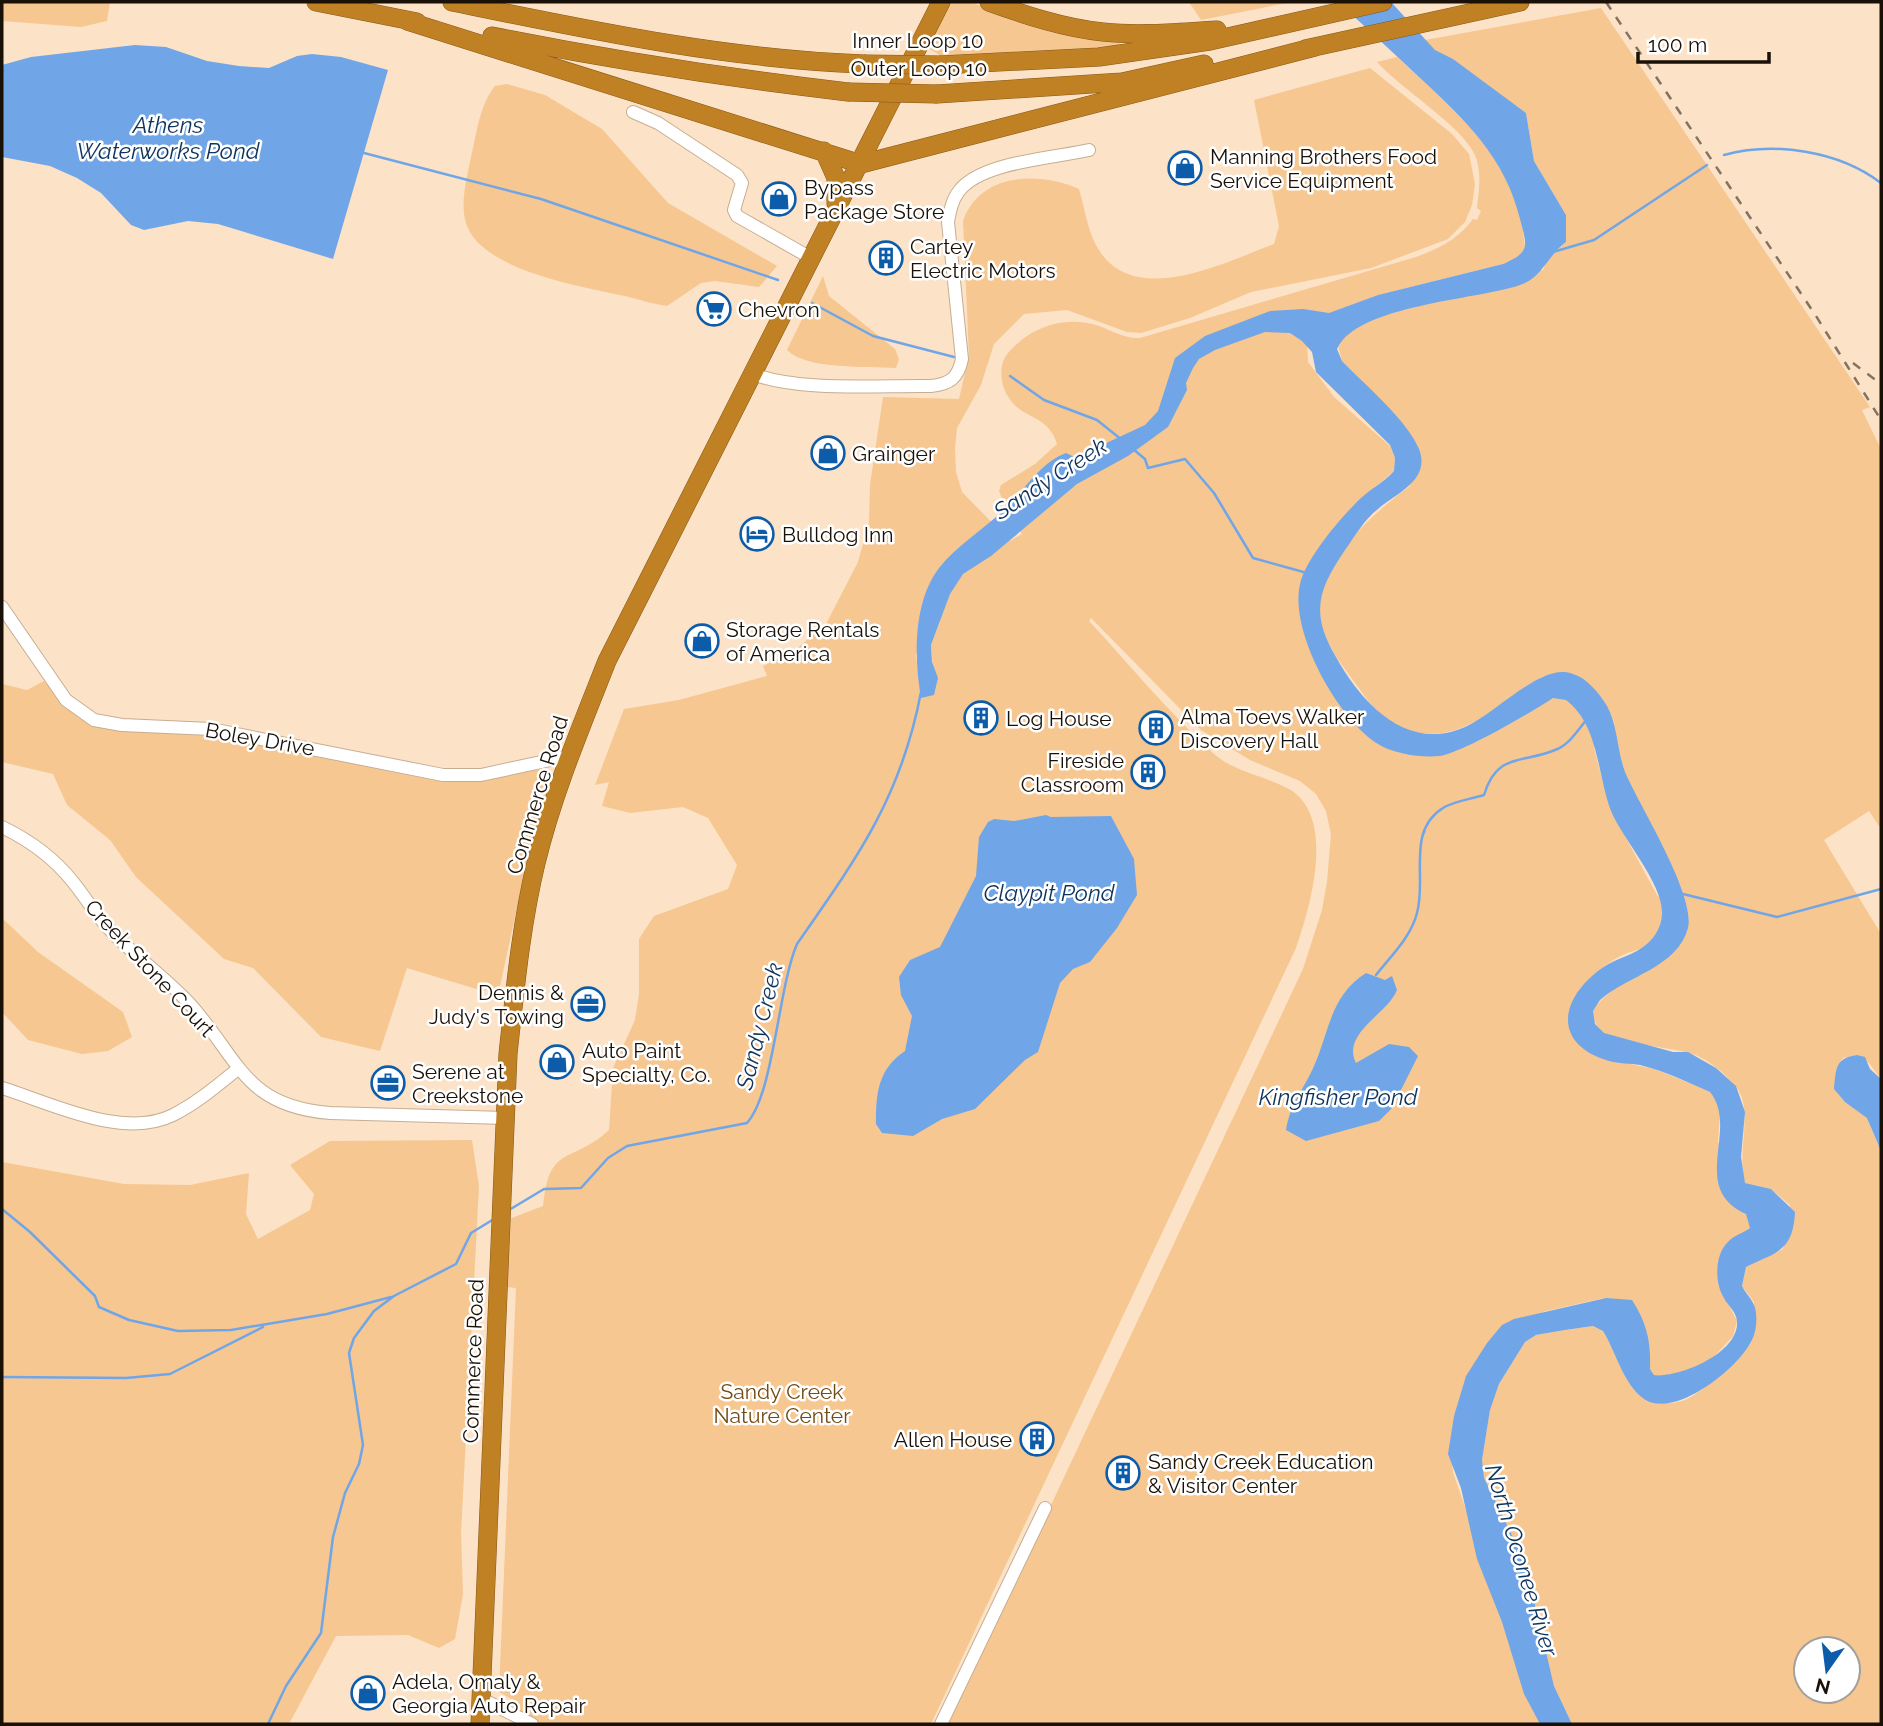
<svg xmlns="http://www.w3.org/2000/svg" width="1883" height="1726" font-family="Raleway,sans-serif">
<rect width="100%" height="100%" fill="#fce2c6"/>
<path fill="#f6c791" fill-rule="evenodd" d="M2 2H110L107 21 81 27 2 21Z
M951 2H971L1001 14 1120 41 1119 46 1076 52 943 57 928 48Z
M1189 2H1292L1201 20Z
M1601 8 1870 407 1862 410 1881 449V829L1869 811 1824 840 1881 934V1079L1869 1063 1857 1055 1843 1058C1822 1089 1853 1104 1872 1122L1871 1128 1881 1151V1724H1572L1554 1686 1525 1562 1483 1478 1482 1460 1490 1409 1499 1384 1525 1342 1536 1335 1565 1330 1593 1326 1603 1331C1616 1352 1623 1384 1644 1399 1654 1406 1674 1404 1685 1400 1699 1395 1748 1354 1752 1340 1755 1329 1753 1314 1754 1302L1742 1286 1746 1267 1783 1249 1790 1205 1771 1189 1745 1183C1736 1153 1754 1112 1737 1088 1726 1074 1706 1057 1689 1053 1668 1047 1624 1044 1605 1034 1596 1029 1594 1020 1593 1011 1613 979 1656 973 1680 944 1714 903 1634 816 1618 777 1613 766 1617 736 1613 719L1544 676C1514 693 1480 726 1447 732 1430 736 1411 733 1395 725 1380 718 1371 705 1361 691 1340 661 1311 632 1322 591 1332 550 1377 510 1410 486L1404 427 1342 361 1331 319 1543 270 1548 258 1566 242V215L1534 161 1526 113 1435 50 1425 40ZM1806 1649H1848V1691H1806Z
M1397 57C1455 111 1522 163 1525 250L1521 256 1503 264 1378 295 1306 322 1308 362 1334 397 1390 446 1395 458 1394 471 1368 493 1307 567 1300 584 1317 668 1348 713 1365 733 1399 752 1429 756 1538 699 1576 686 1592 697 1594 748 1606 794 1615 818 1657 895 1666 905 1653 947C1622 949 1583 974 1576 1005L1625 1063 1654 1069 1697 1086 1710 1092 1716 1100 1720 1113 1718 1142 1749 1216 1762 1235 1727 1301 1737 1321 1733 1336 1697 1375H1654L1604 1298 1542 1312 1451 1449 1453 1472 1469 1519 1546 1724H948L1303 969 1322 910 1327 882 1331 834 1326 811 1316 794 1300 781 1250 760 1201 730 1091 618 1089 621C1130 665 1168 712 1213 753 1235 773 1264 775 1289 789 1337 817 1310 907 1296 948L931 1724H518V1703L499 1692 516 1288 506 1287 509 1219 543 1206C549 1143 571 1165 609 1130L613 1068 635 1020 639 994V939L654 916 728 889 737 865 708 818 683 807 630 813 602 806 609 782 595 785 624 709 679 700 767 676 763 666 795 650 826 624 858 562 869 522 870 485 883 397 959 399 969 356 963 221C980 173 1038 171 1079 189 1084 206 1087 226 1094 241 1127 312 1221 264 1274 244L1279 226 1254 100 1370 68 1452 134 1469 154 1475 184 1472 205 1465 222 1448 239 1371 268 1251 292 1190 318 1141 333 1127 332 1067 310 1024 314 994 344 981 385 957 428 955 448 956 472 962 492 1010 541 1022 534 1010 518 999 491 1001 485 1035 464 1057 444C1048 414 1023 420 1009 398 1000 385 998 365 1008 353 1031 326 1066 315 1099 326 1113 331 1125 339 1140 338L1416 257C1440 248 1457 240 1473 219L1477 220 1481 211 1477 208C1479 190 1482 172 1475 155 1461 125 1401 89 1377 62ZM940 621 931 645 933 668 921 698 916 655Z
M507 84 545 95 602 129 668 203 777 266 759 287 715 281 701 283 667 306C651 304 636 298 620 295 579 286 484 270 467 226 459 206 467 177 471 157 477 133 479 106 495 86Z
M823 276 829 296 895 349 899 359 896 368C867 366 807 370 787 350Z
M44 681 65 706 84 720 205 733 431 778 534 769 546 772 550 780 523 880 500 986 483 991 407 968 380 1051 321 1037 253 968 224 959 136 877 110 840 67 805 53 774 2 762V684L27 690Z
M2 918 38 952 123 1012 132 1037 108 1051 82 1054 28 1040 2 1012Z
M472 1140 479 1186 461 1533 463 1594 455 1639 439 1648 408 1635 336 1636 289 1724H2V1162L124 1184 190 1185 249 1173 246 1214 258 1239 310 1210 314 1194 290 1165 330 1141Z"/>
<path fill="#70a6e7" d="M1338 2H1391L1435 50 1453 59 1526 113 1534 161 1566 215V242C1548 255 1542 278 1520 285 1476 300 1357 305 1337 349L1342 361C1364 384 1407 420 1419 449 1431 480 1397 493 1378 509 1364 520 1355 536 1345 550 1318 590 1310 613 1336 657 1363 706 1411 756 1471 724 1491 713 1508 697 1528 685 1541 677 1558 668 1573 674 1587 678 1599 693 1607 706 1618 726 1617 751 1625 772 1640 807 1696 895 1688 928 1678 967 1627 976 1600 1000L1593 1011 1595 1024 1604 1033 1673 1052H1688L1716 1068 1736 1086 1745 1112 1741 1157 1745 1183 1771 1189 1795 1212C1793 1252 1776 1252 1746 1267L1742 1286C1747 1296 1755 1301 1756 1313 1757 1322 1756 1332 1752 1340 1739 1368 1674 1420 1644 1399 1623 1384 1616 1352 1603 1331L1593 1326 1565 1330 1536 1335 1525 1342 1499 1384 1490 1410 1482 1460 1484 1478 1525 1562 1554 1686 1572 1724H1540L1524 1694 1502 1622 1477 1559 1461 1488 1448 1454 1454 1416 1466 1376 1487 1343 1502 1325 1514 1319 1606 1298 1632 1300C1647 1323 1651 1342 1650 1369L1654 1375C1681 1378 1740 1352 1737 1321 1736 1311 1728 1306 1724 1298 1714 1282 1715 1254 1728 1242 1734 1235 1744 1233 1750 1228L1746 1214C1688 1188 1740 1129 1710 1092 1688 1082 1664 1071 1640 1065 1630 1063 1619 1064 1609 1061 1552 1044 1559 999 1602 968 1616 958 1636 955 1648 943 1656 936 1661 926 1662 915 1664 884 1623 840 1611 811 1597 774 1599 725 1566 700L1553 698C1530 713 1464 752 1440 756 1421 758 1394 754 1378 744 1338 719 1289 632 1300 584 1306 558 1342 516 1361 498 1372 488 1384 482 1394 471L1395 458 1390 445 1316 372 1312 352 1302 341 1290 333 1265 332 1215 350 1199 359 1193 368 1186 383 1187 390 1168 427 1128 456 1077 484 991 556 963 574 950 594 931 645 932 662 938 678 934 695 921 698C914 658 913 602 939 568 957 545 986 528 1007 507 1026 488 1040 463 1066 453L1083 461 1100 446 1145 425 1158 411 1175 358 1205 336 1270 311 1303 309 1329 313 1378 295 1503 264C1531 252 1527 246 1520 219 1505 157 1465 120 1420 78 1393 53 1366 27 1338 2Z
M135 45 166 47 207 61 239 66 269 68 297 56 312 54 341 57 388 70 333 259 218 224 188 221 144 230 131 225 101 193 77 178 50 166 2 157V65L31 57Z
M1046 815 1051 817 1111 816 1134 859 1137 895 1117 928 1090 962 1073 969 1060 983 1038 1052 1025 1060 975 1109 942 1119 913 1136 882 1133 876 1124C876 1093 878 1069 905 1051L912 1016 901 995 899 977 910 960 940 947 976 876 979 837 988 822 994 819 1014 821Z
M1366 973 1385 980 1392 976 1397 990C1387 1015 1341 1033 1356 1063L1389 1044 1409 1047 1418 1056 1392 1108 1379 1121 1306 1141 1286 1130C1290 1104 1304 1089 1314 1066 1330 1030 1330 996 1366 973Z
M1857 1055 1865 1057 1870 1069 1881 1079V1151L1867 1118 1845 1102 1834 1089C1836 1069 1835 1058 1857 1055Z"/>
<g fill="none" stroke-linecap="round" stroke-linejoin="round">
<path stroke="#70a6e7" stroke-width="2.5" d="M364 153 541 199 778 280
M1724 155C1774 141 1839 151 1881 183
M1553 252 1594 240 1707 165
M812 303 873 336 954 357
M1010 376 1044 400 1097 420 1122 440
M1133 449 1145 459 1148 468 1185 459 1214 493 1253 558 1307 573
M1683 894 1777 917 1881 889
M1376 975C1391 956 1411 937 1417 913 1427 878 1406 831 1443 808 1454 801 1472 799 1484 795 1497 752 1522 764 1555 750 1569 745 1578 730 1587 719
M2 1209 30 1232 95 1296 99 1307 129 1320 178 1331 231 1330 327 1314 391 1297
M509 1210 544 1189 581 1188 608 1158 627 1146 747 1123C774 1093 778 988 797 944 857 858 901 798 921 692
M2 1377 126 1378 170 1374 263 1327
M268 1724 286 1686 321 1633 333 1537 345 1493 359 1464 363 1445 349 1353 354 1338 374 1311 394 1296 456 1264 471 1233 494 1219"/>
<defs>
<path id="minor" d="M633 112 658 123 737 175 742 183 734 210 737 216 811 258
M753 374C799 392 880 385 931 386 950 384 958 378 962 359L948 222C950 211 952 200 959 191 981 162 1054 158 1089 150
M2 607 66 700 94 720 122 725 211 729 443 775H481L569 756
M2 827C29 840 54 858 73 882 86 898 97 917 112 932 137 958 166 978 190 1004 240 1060 244 1106 330 1113L505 1118
M2 1088C51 1103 123 1140 173 1115 197 1103 218 1085 239 1068
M480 1698 532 1724
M941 1724 1045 1508"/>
<path id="highway" d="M316 2 417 22
M452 2C589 30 724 59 864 64
M989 2C1025 15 1064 28 1103 32 1141 36 1179 32 1217 30
M407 21 861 164 1315 47
M492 36C611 60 728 78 848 92
M1305 49 1520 2
M941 65 1099 57 1210 41 1383 2
M937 94 1122 82 1204 64
M824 151 836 178V204
M480 1724 508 1054C515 990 521 925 536 863 553 793 581 727 607 661L941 2"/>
</defs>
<use href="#minor" stroke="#c6ae93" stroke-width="14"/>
<use href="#highway" stroke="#86591a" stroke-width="19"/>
<use href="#minor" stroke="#fff" stroke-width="12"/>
<use href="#highway" stroke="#c08024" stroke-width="18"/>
<path stroke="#837360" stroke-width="2.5" stroke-dasharray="9 9" stroke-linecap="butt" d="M1606 2 1816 316 1881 420
M1853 363 1881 384"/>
<defs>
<path id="highway-bridge" d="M864 64 941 65
M848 92 937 94"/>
</defs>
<use href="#highway-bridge" stroke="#86591a" stroke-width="19" stroke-linecap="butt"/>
<use href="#highway-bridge" stroke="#c08024" stroke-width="18"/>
</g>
<defs>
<symbol id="shop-ring" viewBox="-11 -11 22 22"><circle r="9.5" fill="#fff" stroke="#0c5caa" stroke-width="1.5"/><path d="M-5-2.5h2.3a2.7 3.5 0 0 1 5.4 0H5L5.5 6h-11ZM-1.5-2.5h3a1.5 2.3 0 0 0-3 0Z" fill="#0c5caa"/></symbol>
<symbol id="building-ring" viewBox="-11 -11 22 22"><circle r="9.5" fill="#fff" stroke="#0c5caa" stroke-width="1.5"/><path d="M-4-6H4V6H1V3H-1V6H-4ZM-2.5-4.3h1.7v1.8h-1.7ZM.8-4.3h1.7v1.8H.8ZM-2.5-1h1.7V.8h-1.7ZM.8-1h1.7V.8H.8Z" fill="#0c5caa"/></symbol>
<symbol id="supermarket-ring" viewBox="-11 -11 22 22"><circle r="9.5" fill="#fff" stroke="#0c5caa" stroke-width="1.5"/><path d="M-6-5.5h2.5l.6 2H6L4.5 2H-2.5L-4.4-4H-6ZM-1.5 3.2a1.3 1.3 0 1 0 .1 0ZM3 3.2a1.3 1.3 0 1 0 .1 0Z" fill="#0c5caa"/></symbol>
<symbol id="hotel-ring" viewBox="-11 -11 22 22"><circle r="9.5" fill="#fff" stroke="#0c5caa" stroke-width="1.5"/><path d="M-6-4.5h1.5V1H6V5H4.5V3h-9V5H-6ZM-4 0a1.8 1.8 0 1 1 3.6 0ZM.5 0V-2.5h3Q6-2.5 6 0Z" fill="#0c5caa"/></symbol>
<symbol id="office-ring" viewBox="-11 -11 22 22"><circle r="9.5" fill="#fff" stroke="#0c5caa" stroke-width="1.5"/><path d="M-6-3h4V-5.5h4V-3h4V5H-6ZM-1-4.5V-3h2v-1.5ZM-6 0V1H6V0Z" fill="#0c5caa"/></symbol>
</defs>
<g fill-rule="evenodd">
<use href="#shop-ring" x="1166" y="149" width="38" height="38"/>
<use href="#shop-ring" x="760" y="180" width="38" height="38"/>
<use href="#building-ring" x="867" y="239" width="38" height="38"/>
<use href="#supermarket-ring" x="695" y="290" width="38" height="38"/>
<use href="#shop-ring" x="809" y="434" width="38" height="38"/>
<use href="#hotel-ring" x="738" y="515" width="38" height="38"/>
<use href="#shop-ring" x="683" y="622" width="38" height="38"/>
<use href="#building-ring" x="962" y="699" width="38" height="38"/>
<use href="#building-ring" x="1137" y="709" width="38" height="38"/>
<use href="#building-ring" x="1129" y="753" width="38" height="38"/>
<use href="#office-ring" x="569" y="985" width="38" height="38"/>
<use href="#shop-ring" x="538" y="1043" width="38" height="38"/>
<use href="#office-ring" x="369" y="1064" width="38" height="38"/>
<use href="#building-ring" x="1018" y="1420" width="38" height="38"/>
<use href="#building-ring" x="1104" y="1454" width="38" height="38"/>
<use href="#shop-ring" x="349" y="1674" width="38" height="38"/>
</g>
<g text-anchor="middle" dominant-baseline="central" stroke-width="5" stroke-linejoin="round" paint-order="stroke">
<g font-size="21" fill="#191107" stroke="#fff">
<text x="918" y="40">Inner Loop 10</text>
<text x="919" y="68">Outer Loop 10</text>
<text transform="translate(260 739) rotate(10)">Boley Drive</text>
<text transform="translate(537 795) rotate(-73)">Commerce Road</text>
<text transform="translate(150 968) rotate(47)">Creek Stone Court</text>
<text transform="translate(473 1361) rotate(-88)">Commerce Road</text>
</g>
<g font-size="21" fill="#191107" stroke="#fff" text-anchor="start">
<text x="1210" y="156">Manning Brothers Food<tspan x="1210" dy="24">Service Equipment</tspan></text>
<text x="804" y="187">Bypass<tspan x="804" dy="24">Package Store</tspan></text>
<text x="910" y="246">Cartey<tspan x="910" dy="24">Electric Motors</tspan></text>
<text x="738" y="309">Chevron</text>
<text x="852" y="453">Grainger</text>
<text x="782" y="534">Bulldog Inn</text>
<text x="726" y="629">Storage Rentals<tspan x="726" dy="24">of America</tspan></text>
<text x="1180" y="716">Alma Toevs Walker<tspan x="1180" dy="24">Discovery Hall</tspan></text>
<text x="1006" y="718">Log House</text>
<text x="1124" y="760" text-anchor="end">Fireside<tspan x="1124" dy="24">Classroom</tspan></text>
<text x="564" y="992" text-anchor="end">Dennis &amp;<tspan x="564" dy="24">Judy's Towing</tspan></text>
<text x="582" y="1050">Auto Paint<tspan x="582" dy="24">Specialty, Co.</tspan></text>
<text x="412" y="1071">Serene at<tspan x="412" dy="24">Creekstone</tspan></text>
<text x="1012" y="1439" text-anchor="end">Allen House</text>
<text x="1148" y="1461">Sandy Creek Education<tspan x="1148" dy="24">&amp; Visitor Center</tspan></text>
<text x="392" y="1681">Adela, Omaly &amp;<tspan x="392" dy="24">Georgia Auto Repair</tspan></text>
</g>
<g font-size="21" fill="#724b15" stroke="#fff">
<text x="782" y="1391">Sandy Creek<tspan x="782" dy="24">Nature Center</tspan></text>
</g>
<g font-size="23" font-style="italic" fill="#0e345d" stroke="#fff">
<text x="168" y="124">Athens<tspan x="168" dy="26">Waterworks Pond</tspan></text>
<text transform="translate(1050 478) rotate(-33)">Sandy Creek</text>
<text x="1049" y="892">Claypit Pond</text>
<text transform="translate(759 1026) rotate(-76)">Sandy Creek</text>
<text x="1338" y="1096">Kingfisher Pond</text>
<text transform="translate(1522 1560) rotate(73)">North Oconee River</text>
</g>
</g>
<rect width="1883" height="1726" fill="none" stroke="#191107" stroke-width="7"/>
<g transform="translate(1827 1670) rotate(194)"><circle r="33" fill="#ffffff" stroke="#a3a09c" stroke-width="2"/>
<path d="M0-5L12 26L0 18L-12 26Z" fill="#0c5caa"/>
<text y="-10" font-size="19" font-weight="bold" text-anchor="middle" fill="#191107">N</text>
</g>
<path d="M1638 52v10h131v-10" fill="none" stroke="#191107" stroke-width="3.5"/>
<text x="1648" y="52" font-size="21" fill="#191107" stroke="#ffffff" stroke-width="5" paint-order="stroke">100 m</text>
</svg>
